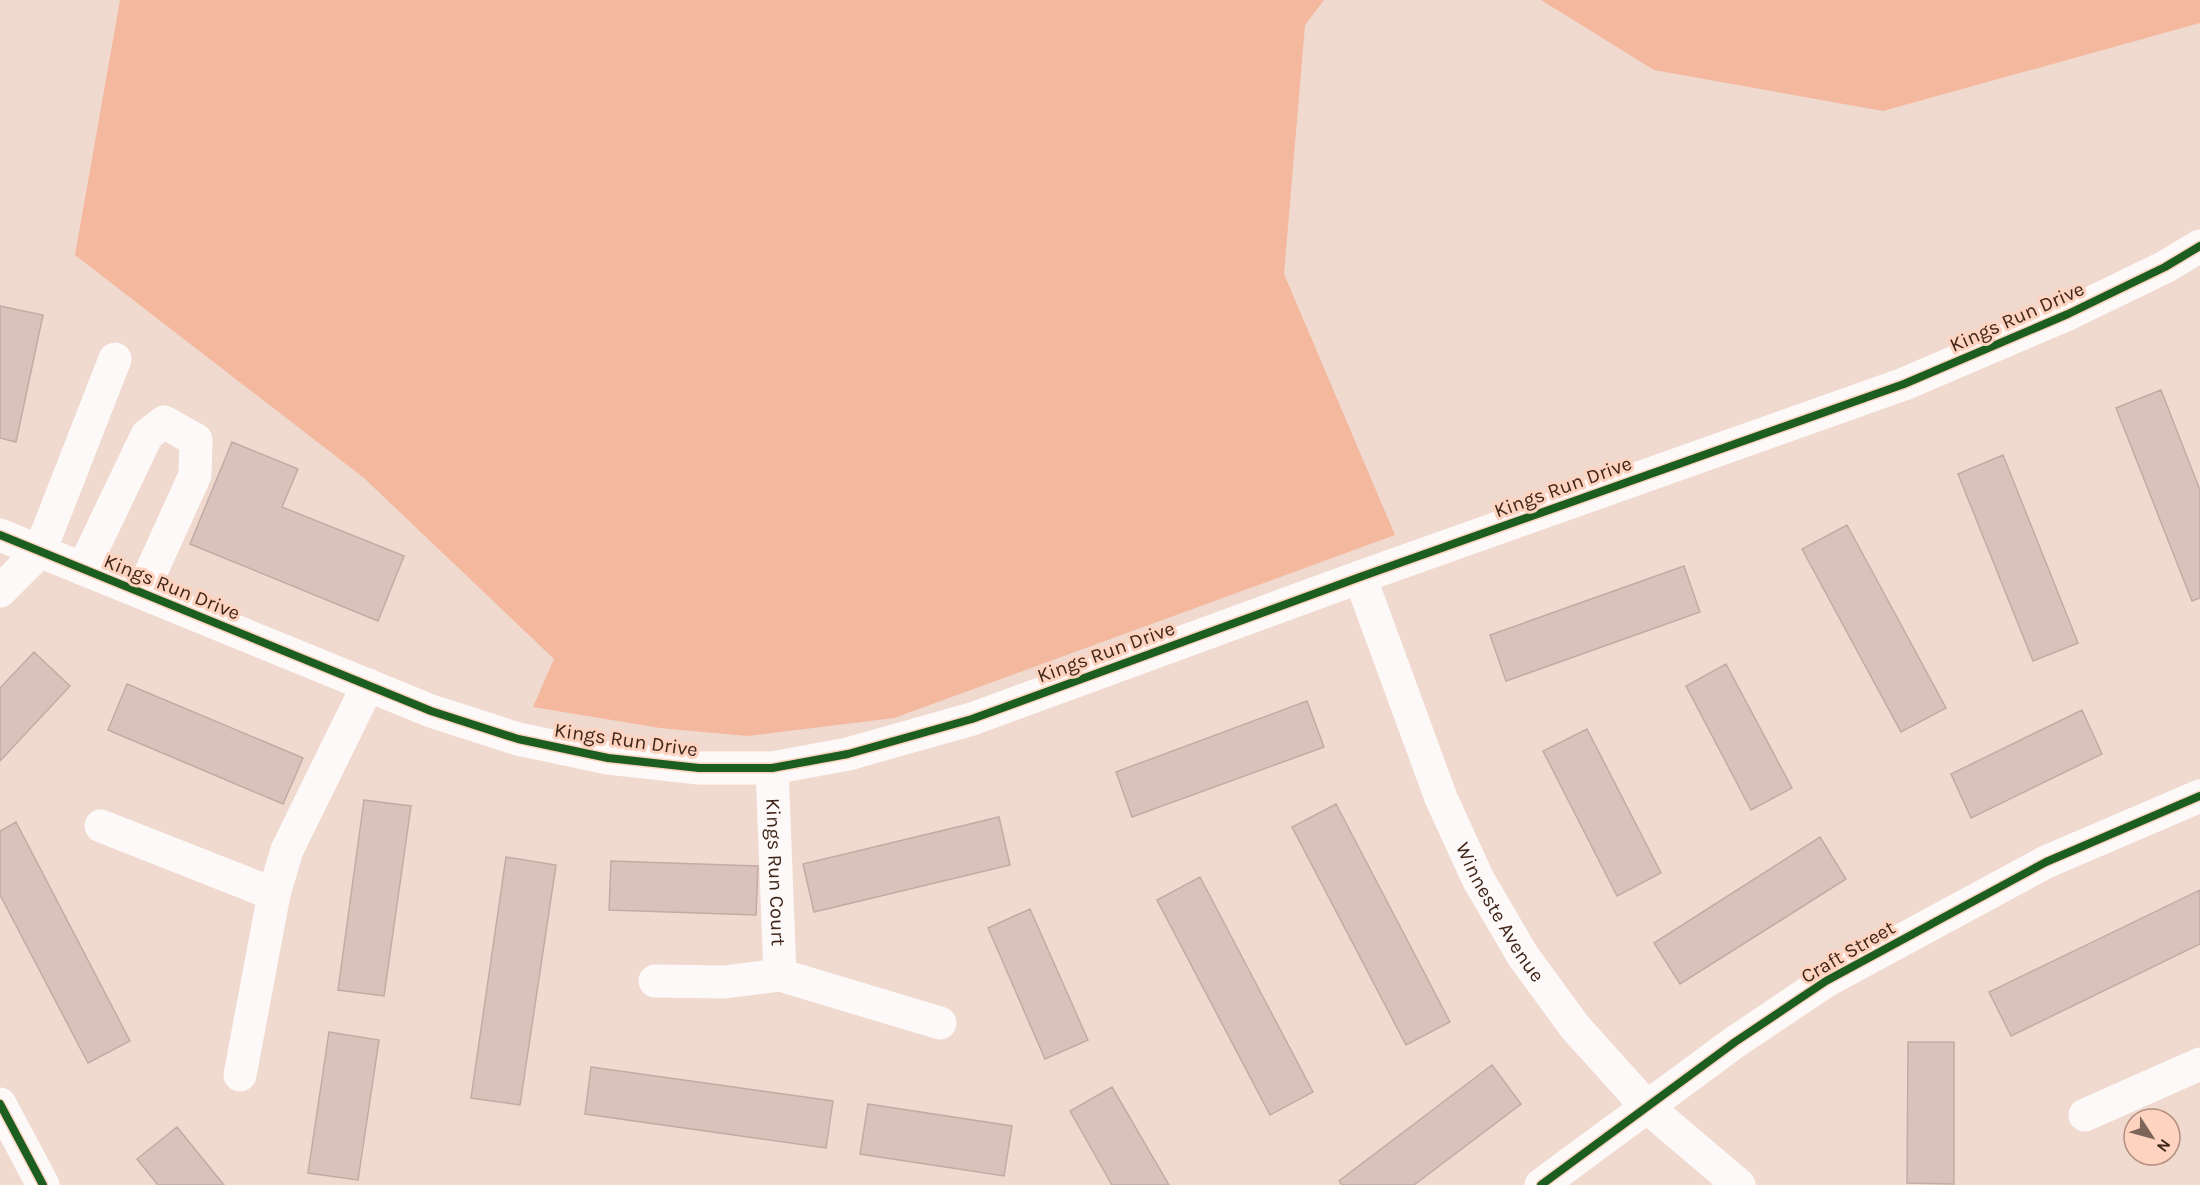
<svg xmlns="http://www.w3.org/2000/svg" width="2200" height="1185" font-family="Karla,sans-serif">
<rect width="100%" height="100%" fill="#f0d9cf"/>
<path fill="#f3b89d" d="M120 0H1324L1305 25 1284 274 1395 535 894 718 747 736 660 728 533 707 554 659 364 478 75 255Z
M1541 0H2200V23L1883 111 1654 70Z"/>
<path fill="#dac1bb" stroke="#c3aba5" stroke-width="1.5" d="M0 306 43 315 16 442 0 438Z
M2161 390 2200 490V598L2192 601 2116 408Z
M232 442 298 469 282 507 404 556 378 621 190 544Z
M2003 455 2078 643 2033 661 1958 474Z
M1847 525 1946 708 1901 732 1802 549Z
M1684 566 1700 612 1506 681 1490 635Z
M34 652 70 686 0 761V688Z
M1726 664 1792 788 1751 810 1686 686Z
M127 684 303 758 283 804 108 730Z
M1307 701 1324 747 1132 817 1116 772Z
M2082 710 2102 754 1971 818 1951 774Z
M1587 729 1661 873 1617 896 1543 751Z
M364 800 411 806 384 996 338 990Z
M1336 804 1450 1022 1406 1045 1292 827Z
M999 817 1010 865 814 912 803 864Z
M16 822 130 1041 88 1063 0 895V831Z
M1820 837 1846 879 1680 984 1654 943Z
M506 857 556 865 520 1105 471 1098Z
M611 861 758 866 756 915 609 910Z
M1200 877 1313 1092 1270 1115 1157 900Z
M2200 890V944L2011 1036 1989 992Z
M1030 909 1088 1040 1045 1059 988 928Z
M329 1032 379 1040 358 1180 308 1173Z
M1908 1042H1954V1184L1907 1183Z
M1492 1065 1521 1104 1414 1185H1342L1339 1181Z
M591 1067 833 1101 826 1148 585 1114Z
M1112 1087 1169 1185H1112L1070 1111Z
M868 1104 1012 1126 1004 1176 860 1154Z
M177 1127 224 1185H158L137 1159Z"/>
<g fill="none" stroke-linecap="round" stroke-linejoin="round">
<g stroke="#fdf9f8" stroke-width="33">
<path d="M0 535 431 711 518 739 608 758 699 768H772L848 754 972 719 1360 577 1904 384 2068 314 2165 267 2200 246"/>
<path d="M83 569 147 435 164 422 196 440 195 475 142 592"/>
<path id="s1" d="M1360 577 1441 798 1478 879 1523 956 1575 1027 1647 1107 1739 1185"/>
<path d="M0 591 40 551 115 359"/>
<path id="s2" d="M772 768 780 975"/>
<path d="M101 826 274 894"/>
<path d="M655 981 724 982 780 975 940 1023"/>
<path d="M240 1075 274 894 287 850 368 685"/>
<path d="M0 1104 43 1185"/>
<path d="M2085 1115 2200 1064"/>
<path d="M1541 1185 1735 1042 1826 981 2046 862 2200 796"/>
</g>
<defs>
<path id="cycleway" d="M0 535 431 711 518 739 608 758 699 768H772L848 754 972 719 1360 577 1904 384 2068 314 2165 267 2200 246
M0 1104 43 1185
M1541 1185 1735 1042 1826 981 2046 862 2200 796"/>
</defs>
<use href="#cycleway" stroke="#fed4c1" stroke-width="11"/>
<use href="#cycleway" stroke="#1b5e20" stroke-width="8"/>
</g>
<g text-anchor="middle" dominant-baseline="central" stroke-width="6" stroke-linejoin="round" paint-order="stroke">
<g font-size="20" fill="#41261a" stroke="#fed4c1">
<text transform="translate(2017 317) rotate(-24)">Kings Run Drive</text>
<text transform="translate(1563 487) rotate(-20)">Kings Run Drive</text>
<text transform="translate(172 587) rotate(22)">Kings Run Drive</text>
<text transform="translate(1106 652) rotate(-20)">Kings Run Drive</text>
<text transform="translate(626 740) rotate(8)">Kings Run Drive</text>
<text stroke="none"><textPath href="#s2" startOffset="104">Kings Run Court</textPath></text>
<text stroke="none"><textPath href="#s1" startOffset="364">Winneste Avenue</textPath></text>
<text transform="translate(1848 952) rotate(-30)">Craft Street</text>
</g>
</g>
<g transform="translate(2152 1137) rotate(126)"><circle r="28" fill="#fed4c1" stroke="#b28e7e" stroke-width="1.5"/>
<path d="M0-4.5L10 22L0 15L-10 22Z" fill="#7e6559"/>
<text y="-9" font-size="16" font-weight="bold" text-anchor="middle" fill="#41261a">N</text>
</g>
</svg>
